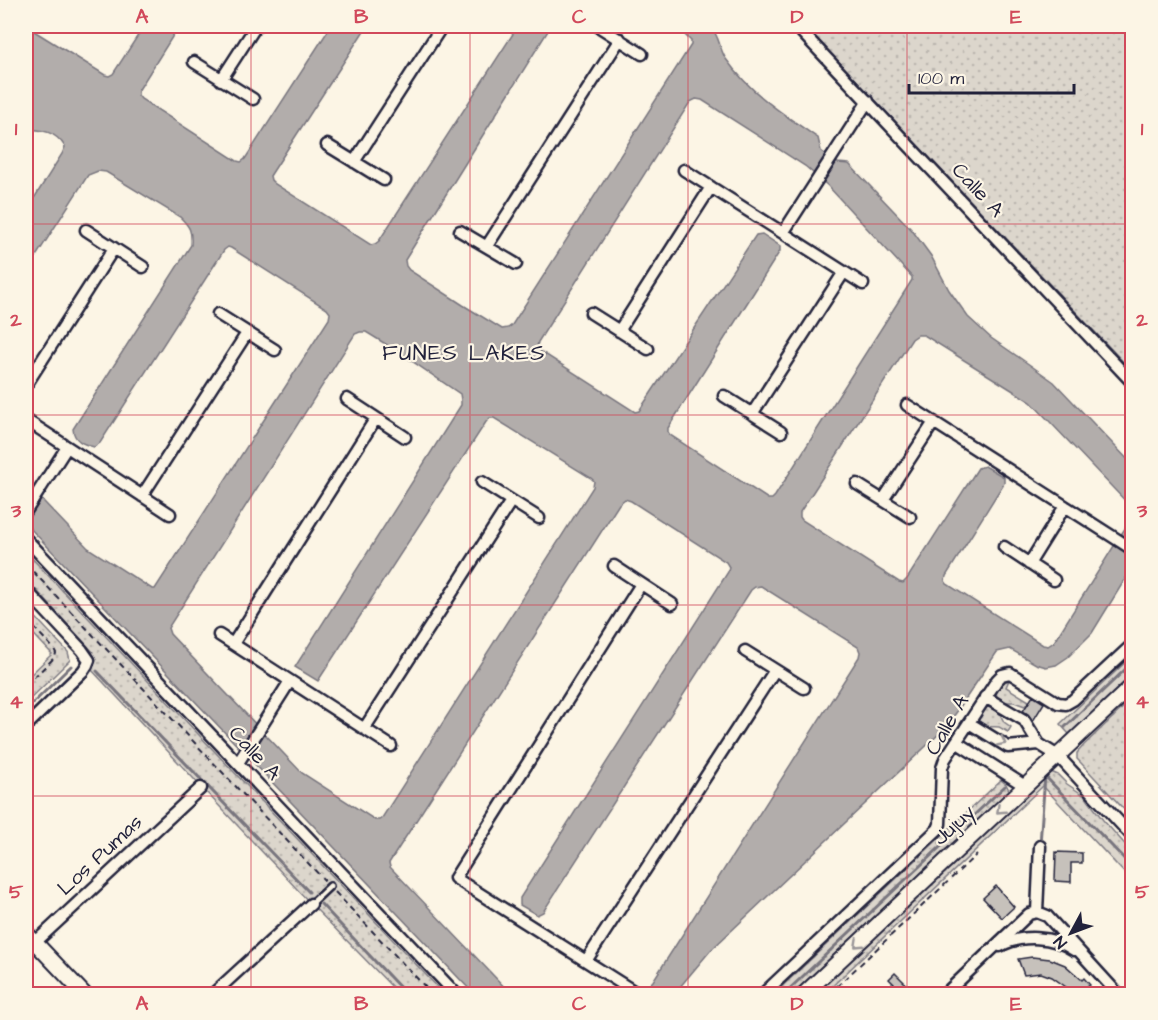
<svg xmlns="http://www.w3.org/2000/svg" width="1158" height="1020" font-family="'Architects Daughter',sans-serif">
<defs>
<pattern id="grass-dots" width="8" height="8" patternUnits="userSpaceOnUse" patternTransform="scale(1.5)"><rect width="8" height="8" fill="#dcd6cc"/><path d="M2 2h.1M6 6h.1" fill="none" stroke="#bcb7b0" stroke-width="1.8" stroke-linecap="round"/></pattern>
</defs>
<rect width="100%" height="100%" fill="#fcf5e5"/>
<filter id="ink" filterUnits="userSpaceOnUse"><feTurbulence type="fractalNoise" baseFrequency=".0167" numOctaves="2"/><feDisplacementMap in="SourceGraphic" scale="12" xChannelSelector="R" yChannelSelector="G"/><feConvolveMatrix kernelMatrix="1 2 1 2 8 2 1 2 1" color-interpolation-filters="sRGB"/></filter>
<g filter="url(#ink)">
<path fill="url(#grass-dots)" stroke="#7f7c84" stroke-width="1.5" d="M805 26H1132V371Z
M26 552 444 994H399L311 904 90 668 95 663V660L26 585Z
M26 607 68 652 70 660 26 703V679L52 654 26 626Z
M1132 656V679L1073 734H1069L1060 724Z
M1006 680H1009L1006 687 1029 701 1025 706 1014 702H1004L997 697 996 692 1003 681Z
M1132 699V818L1081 763 1077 759V753L1084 745Z
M990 705 998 710 1004 722 1011 727 1008 732C1006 731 1001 728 999 727 989 725 984 732 978 718L987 706Z
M1051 772 1058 775 1067 784 1085 796 1103 820 1132 852V881L1043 786 824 994H812L1046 773Z
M1001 780 1006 784 1009 790 1005 794 792 994H774Z"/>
<path fill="#b2adab" stroke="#78757e" stroke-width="1.5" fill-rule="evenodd" d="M26 26 105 75 109 76 113 74 144 26H179L138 91V95L141 99 237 161 241 162 245 159 331 26H367L270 176 271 180 275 184 371 245 375 244 379 241 518 26H551L405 260 406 266 409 270 463 305 502 329 508 328 512 325 691 45V41L676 26H710C720 36 719 49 726 59 750 93 784 115 818 138L821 151 838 163 849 164 912 230 931 256 949 290 968 317 991 338 1030 365 1054 382 1132 464V508L1031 402 924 335H918L912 339 800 512V517L802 520 899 582 903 583 907 579 978 468 985 466 1004 477V483L946 576 945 581 947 584 1043 645 1048 646 1054 642 1132 517V568L1092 633 1068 657 1056 665 1046 667 1036 664 1010 649 997 652 956 713 941 732 710 951 674 994H640L653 981 859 657 860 652 858 647 761 586 755 587 751 590 543 912 537 915 520 905V898L728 572 729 567 726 562 631 501 625 499 619 504 389 863 390 867 511 994H474L26 524V483L88 548 152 589H155L329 319 330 313 327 309 231 248 228 247 224 250 100 443 94 447C83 444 74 441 73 429L191 245C192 231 190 227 180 217L106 172 98 171 88 175 26 272V211L62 154 65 147C56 131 42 130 26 129ZM696 99 702 100 805 166 828 186 912 277V280L775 496 772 499H768L670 435 668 432V428L780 251V246L762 234 756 235 639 411 635 412 540 351 537 347 538 342 690 102ZM360 332H366L397 351 460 394 461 400V405L295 667 318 681 486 422 490 418H494L591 478 594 481 593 487 382 818 379 820H375L302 773 170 634 168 628 355 334Z"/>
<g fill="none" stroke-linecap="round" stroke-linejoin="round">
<path stroke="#78757e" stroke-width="3" d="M26 580 92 652
M97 671 309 892
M26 710 71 666
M1065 727 1132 663
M1045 776 1132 867
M1040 844 1045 776
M321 904 406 994
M784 994 1005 786"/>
</g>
<path fill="#c6c1bb" stroke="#22223b" stroke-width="1.5" d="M1033 696 1044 703 1033 721 1028 714 1023 711Z
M1056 852 1082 853V863H1071V882L1055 881Z
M996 886 1014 907 1002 918 983 898Z
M1032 957 1050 959 1065 965 1082 980 1084 978 1090 985 1087 987 1094 994H1073L1066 987 1052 977 1041 973 1024 975 1018 959Z
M895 973 916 994H904L889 979Z"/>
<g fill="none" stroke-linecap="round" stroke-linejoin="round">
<defs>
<path id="service" d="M311 904 330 886"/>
<path id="minor" d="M598 26 642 54
M796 26 1132 382
M194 62 253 99
M221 80 256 26
M327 145 384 180
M354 162 442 26
M684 170 863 284
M86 230 143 267
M460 231 516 264
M783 233 868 101
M487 246 620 39
M591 313 648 349
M218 314 275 350
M619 331 711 187
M26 385 114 248
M724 396 781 432
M347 399 405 437
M907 405 1132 549
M752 414 844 272
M26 420 170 514
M482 482 539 518
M857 484 910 517
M142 496 247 333
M883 500 934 422
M26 511 67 447
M26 539 456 994
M1004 547 1054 580
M1029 564 1065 506
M614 566 672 604
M26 590 82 650 89 660 87 665 83 671 26 726
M219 635 391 746
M233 644 376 418
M745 651 804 688
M985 697 1024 720 1039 744 1058 756 1132 836
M969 723 1008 747 1039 744
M364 729 511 501
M956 742 1025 786
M238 763 290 681
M1037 912 1047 916 1118 994
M1037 912 1040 846
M1000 946C1022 934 1053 936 1074 950
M26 951 201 788
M586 961 775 670
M213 994 311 904
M638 994 455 878 641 584
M763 994 938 829 940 824 942 768 945 759 997 680 1002 675 1010 673 1058 703 1066 704 1073 700 1132 645
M945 994 1029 914 1037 912"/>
<path id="tertiary" d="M26 933 84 994
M804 994 1132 686"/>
</defs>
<use href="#service" stroke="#22223b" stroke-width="10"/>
<use href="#minor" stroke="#22223b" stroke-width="15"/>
<use href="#tertiary" stroke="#22223b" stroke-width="18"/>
<path stroke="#22223b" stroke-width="2" stroke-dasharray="6 4.5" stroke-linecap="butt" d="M26 564 325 881
M26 619 54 649 56 653 55 657 26 685
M335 892 432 994
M829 994 977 854"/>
<use href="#service" stroke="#fcf5e5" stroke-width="5"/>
<use href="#minor" stroke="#fcf5e5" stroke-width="10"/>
<use href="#tertiary" stroke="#fcf5e5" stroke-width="14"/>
</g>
<defs><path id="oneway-chevron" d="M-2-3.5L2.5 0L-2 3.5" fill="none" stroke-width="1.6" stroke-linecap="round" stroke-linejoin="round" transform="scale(1.5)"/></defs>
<g stroke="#9a9698">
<use href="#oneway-chevron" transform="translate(1002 742) rotate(27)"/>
<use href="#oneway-chevron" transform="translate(1000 810) rotate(137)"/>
<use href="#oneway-chevron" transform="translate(858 944) rotate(137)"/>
</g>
</g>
<path fill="none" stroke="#d1495b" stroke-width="1.5" stroke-opacity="0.55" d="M251 26V994M470 26V994M688 26V994M907 26V994M26 224H1132M26 415H1132M26 605H1132M26 796H1132"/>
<g text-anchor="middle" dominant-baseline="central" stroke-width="4.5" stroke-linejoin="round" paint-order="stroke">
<g font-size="21" fill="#22223b" stroke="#fcf5e5">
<text transform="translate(978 190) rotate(47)">Calle A</text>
<text transform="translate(947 725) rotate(-60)">Calle A</text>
<text transform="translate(255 753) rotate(47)">Calle A</text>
<text transform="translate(954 825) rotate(-43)">Jujuy</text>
<text transform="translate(100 855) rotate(-43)">Los Pumas</text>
</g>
<g font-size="22" letter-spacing="1.5" fill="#22223b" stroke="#fcf5e5">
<text x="464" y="353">FUNES LAKES</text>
</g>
</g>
<rect width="1158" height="1020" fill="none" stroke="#fcf5e5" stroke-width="66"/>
<g transform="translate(1071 933) rotate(229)" stroke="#fcf5e5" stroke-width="4.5" paint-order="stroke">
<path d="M0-4.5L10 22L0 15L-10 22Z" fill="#22223b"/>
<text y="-9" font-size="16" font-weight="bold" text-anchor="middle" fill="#22223b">N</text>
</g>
<path d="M909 84v9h165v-9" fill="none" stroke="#22223b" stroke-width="3"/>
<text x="918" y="84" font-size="18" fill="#22223b" stroke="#fcf5e5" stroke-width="4.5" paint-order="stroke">100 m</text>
<rect x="33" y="33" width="1092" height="954" fill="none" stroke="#d1495b" stroke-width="2"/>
<g font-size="20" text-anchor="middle" font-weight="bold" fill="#d1495b">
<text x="142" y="23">A</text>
<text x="361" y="23">B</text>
<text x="579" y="23">C</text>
<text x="797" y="23">D</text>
<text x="1016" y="23">E</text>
<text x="16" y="135">1</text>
<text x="1142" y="135">1</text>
<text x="16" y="326">2</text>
<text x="1142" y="326">2</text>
<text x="16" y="517">3</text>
<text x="1142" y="517">3</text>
<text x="16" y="708">4</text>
<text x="1142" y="708">4</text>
<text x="16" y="898">5</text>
<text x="1142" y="898">5</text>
<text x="142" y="1010">A</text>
<text x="361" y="1010">B</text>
<text x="579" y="1010">C</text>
<text x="797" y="1010">D</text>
<text x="1016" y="1010">E</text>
</g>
</svg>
